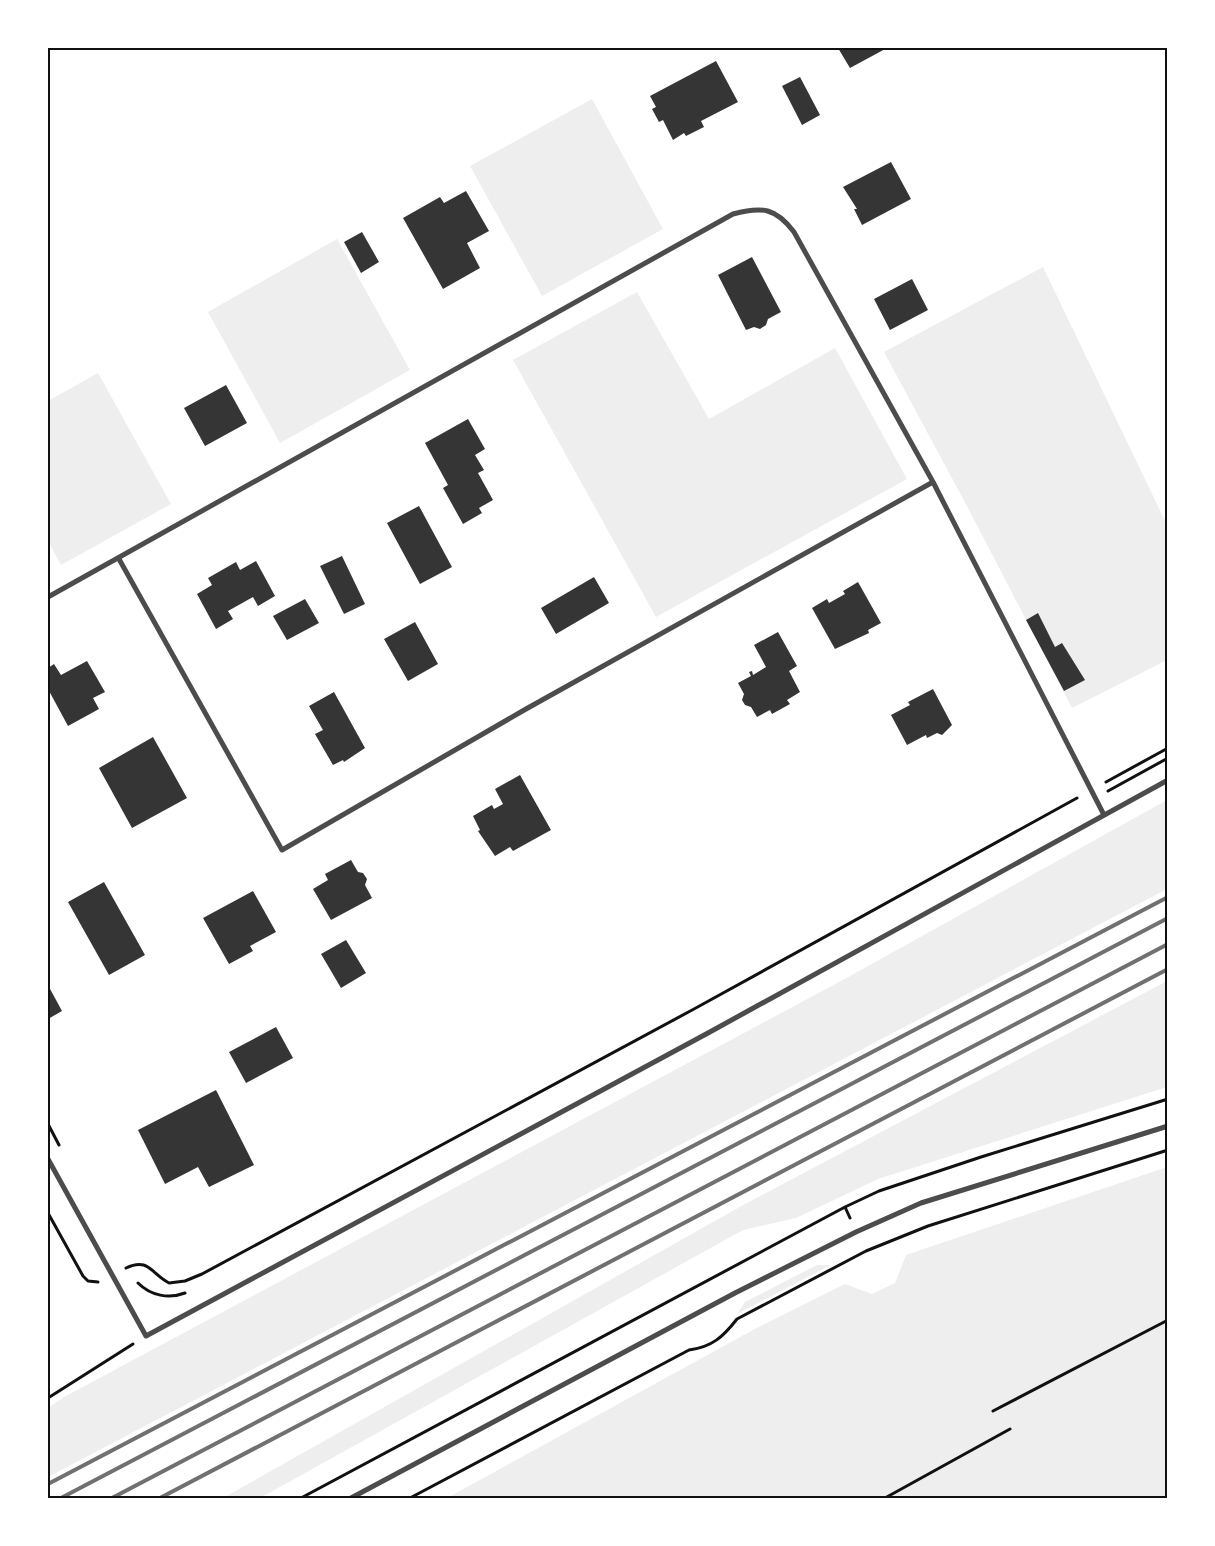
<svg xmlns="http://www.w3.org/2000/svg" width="1215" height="1546" font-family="'Fira Sans',sans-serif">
<rect width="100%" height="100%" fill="#fff"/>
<path fill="#eee" d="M592 99 663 229 542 296 470 166Z
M337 239 410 370 280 443 208 312Z
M1043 267 1167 525V660L1072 708 968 508 884 352Z
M637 292 709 419 835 348 907 479 656 617 513 360Z
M98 373 171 504 61 565 48 541V401Z
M1167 800V889L48 1477V1408L64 1397 841 981Z
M1167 981V1087L878 1179 796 1218 743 1230 260 1498H223L745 1204Z
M1167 1167V1498H447L753 1330 845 1284 872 1294 895 1283 906 1255Z
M817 1265H831L737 1314 745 1302Z"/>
<path fill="#353535" d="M838 48H887L850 68Z
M716 61 738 102 701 121 704 127 686 136 684 133 673 140 663 120 659 122 652 109 656 107 650 96Z
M800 77 820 115 802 125 782 86Z
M891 162 911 199 862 225 854 209H857L843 187Z
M466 191 489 231 467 243 480 268 443 289 403 218 440 197 444 203Z
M362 232 379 262 361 273 344 242Z
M752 257 781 312 768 319 766 325 760 329 754 327 746 330 718 275Z
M912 279 928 310 890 330 874 299Z
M226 385 247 423 205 446 184 408Z
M468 419 485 449 475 455 484 470 478 473 493 500 479 508 482 513 463 524 443 488 448 485 425 443Z
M419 506 452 567 420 584 387 523Z
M342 556 365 604 344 614 320 566Z
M256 561 275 596 258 606 253 597 228 611 233 619 216 629 197 594 212 585 208 578 236 562 240 570Z
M594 577 609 603 556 634 541 608Z
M858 582 881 623 868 630 869 633 835 649 812 608 827 599 829 603 845 594 843 591Z
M305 599 319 623 287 640 273 616Z
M1038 613 1055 647 1062 643 1085 680 1064 691 1026 620Z
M415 622 438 664 408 681 384 639Z
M778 632 797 666 789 671 800 692 787 700 790 704 772 714 770 710 757 717 751 707 745 705 742 700 744 694 738 683 751 676 749 672 752 671 753 675 766 667 754 645Z
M87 661 105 692 93 698 99 709 68 726 48 689V668L54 664 61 675Z
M933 689 952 725 942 735 937 733 927 738 926 735 907 745 891 715 910 705 908 702Z
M334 692 365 748 344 762 343 760 333 765 315 734 323 730 309 706Z
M153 737 187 798 132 828 99 768Z
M520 775 551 830 513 851 510 847 495 856 478 831 480 830 473 816 492 805 494 809 503 804 495 789Z
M351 860 358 872 363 873 367 879 365 885 372 898 331 920 313 889 328 880 325 874Z
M104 882 145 955 109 975 68 902Z
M253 891 276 932 250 946 253 951 229 964 203 918Z
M346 940 366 973 341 988 321 954Z
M49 987 62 1011 48 1019V988Z
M276 1027 293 1058 246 1083 229 1052Z
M216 1090 254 1165 209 1187 198 1167 165 1184 138 1130Z"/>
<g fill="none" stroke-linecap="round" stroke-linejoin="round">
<path stroke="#111" stroke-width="3" d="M1106 782 1168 748
M1108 791 1168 758
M48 1124 59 1145
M845 1207 850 1218
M48 1213 83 1276 88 1281 98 1282
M126 1268C149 1257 151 1274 169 1283L185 1281 202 1274 694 1009 1077 798
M138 1283C151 1296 169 1299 185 1293
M48 1398 133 1344
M993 1411 1168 1320
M301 1498 845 1207 879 1191 981 1157 1168 1099
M410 1498 689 1350C712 1347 723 1337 737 1319L866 1251 928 1226 1168 1150
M885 1498 1010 1429"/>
<path stroke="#4c4c4c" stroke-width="5" d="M119 559 282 850 526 709 933 482
M48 597 733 214C762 206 776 208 794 232L933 482 1104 815
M48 1159 146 1336 708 1033 1168 780
M351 1498 735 1293 856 1232 921 1203 1168 1126"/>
<path stroke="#707070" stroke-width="4" d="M48 1484 1168 897
M61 1498 1168 918
M112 1498 1168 944
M160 1498 1168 969"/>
</g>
<rect width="1215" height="1546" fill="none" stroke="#ffffff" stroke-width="98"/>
<rect x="49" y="49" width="1117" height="1448" fill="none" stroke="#111" stroke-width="2"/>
</svg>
